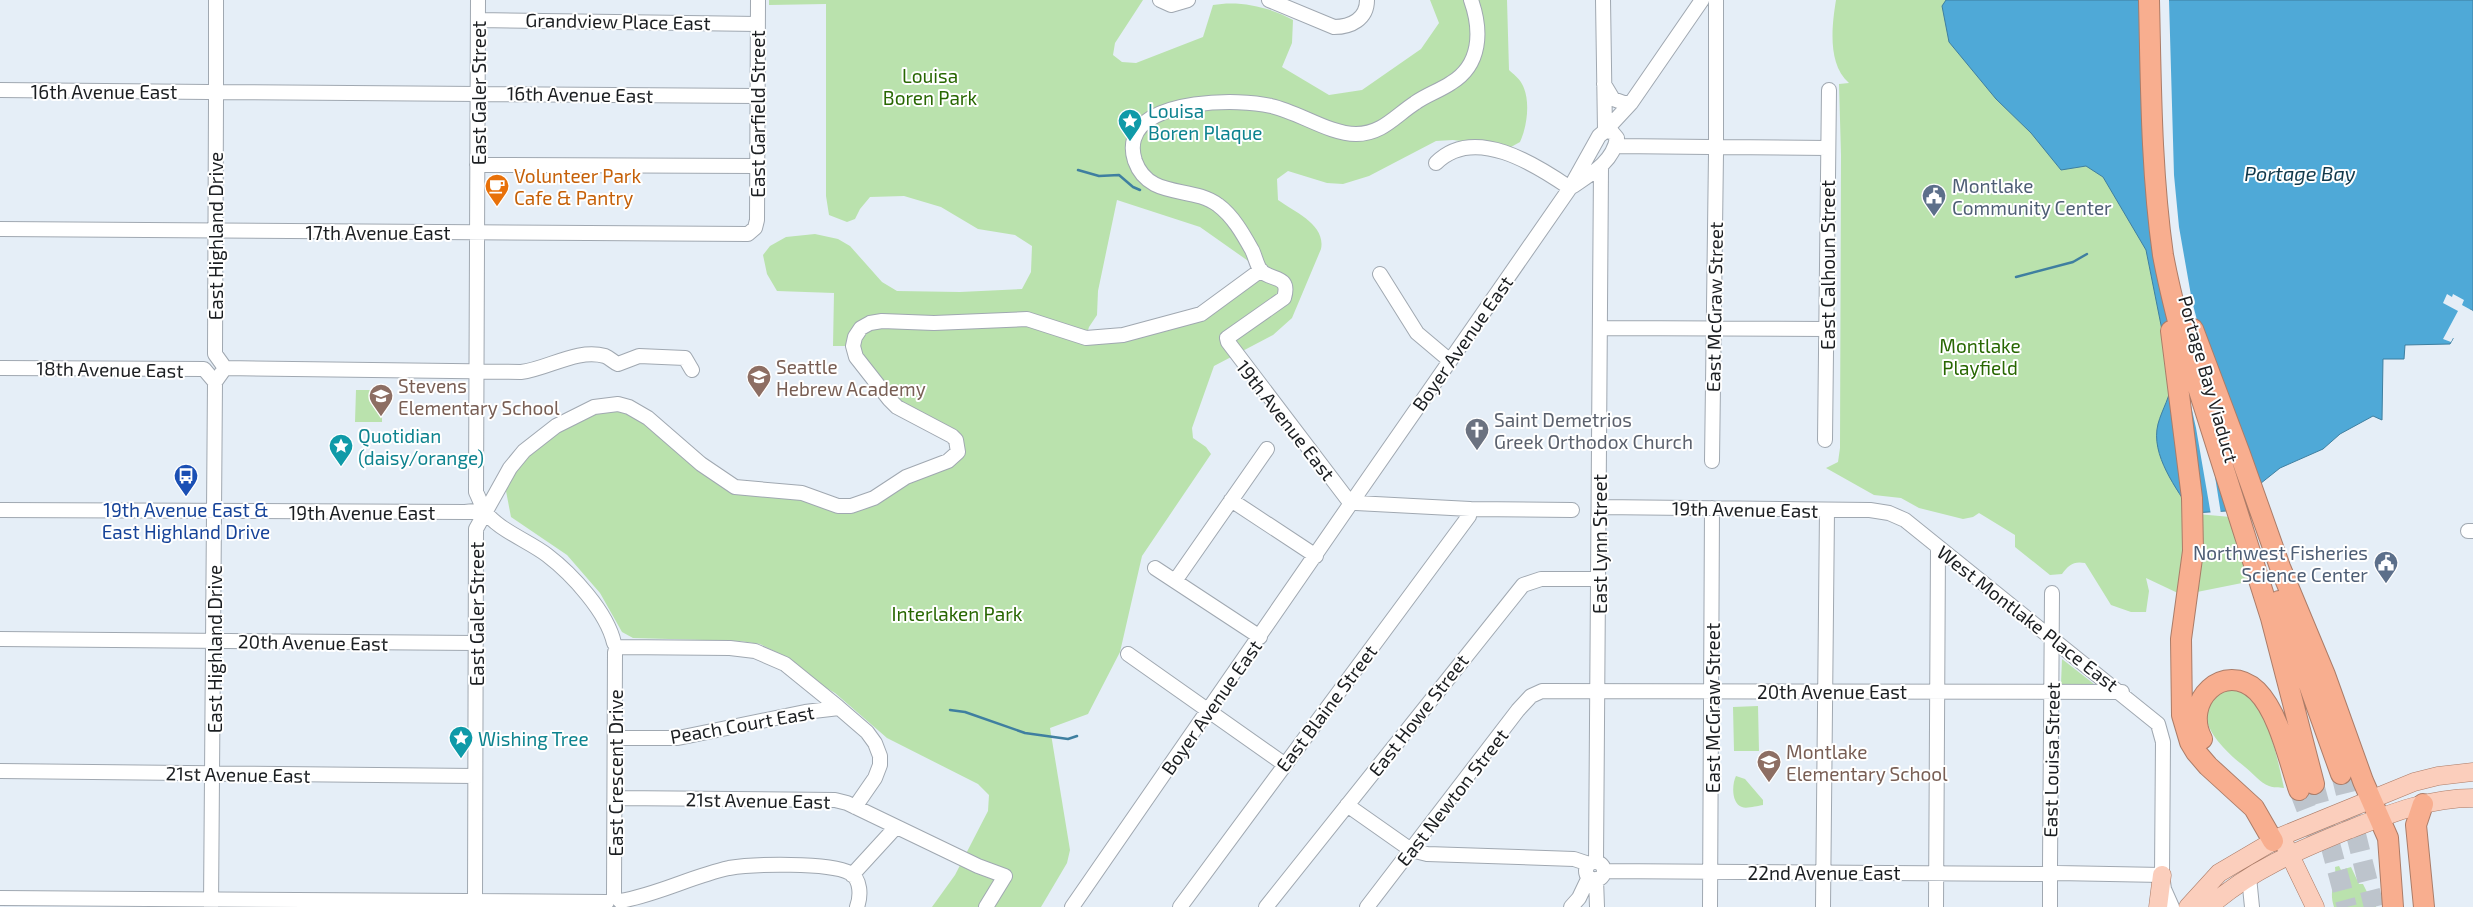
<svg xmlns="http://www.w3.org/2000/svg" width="2473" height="907" font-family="'Exo 2',sans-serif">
<rect width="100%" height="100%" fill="#e5eef7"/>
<path fill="#bae2ad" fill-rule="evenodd" d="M769 0H1143L1115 43 1113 55 1122 62 1136 63 1203 37 1213 5C1239 0 1270 7 1293 20L1292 43 1282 67 1329 95 1362 90 1421 49 1439 23 1430 0H1507L1509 70C1513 74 1519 78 1522 84 1531 100 1527 127 1520 142L1511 147 1453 140 1436 141 1369 176 1343 184 1327 183 1288 171 1277 179 1278 200C1295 212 1326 225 1321 249L1292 318 1273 335 1214 366 1192 428 1193 438 1206 447 1211 454 1142 556 1120 652 1088 714 1050 728 1070 850 1067 863 1041 907H932L955 875 988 811 989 795 978 784 887 738 835 693 804 675 784 656 760 644 740 641 633 638 622 632 600 593 567 555 511 517 506 491 524 451 540 437 618 404 727 483 851 506 923 469 958 446 905 412 853 346H833L834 293 777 291 767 274 763 255 770 246 786 237 815 234 838 239 850 246 882 282 897 291 960 292 1022 289 1031 272 1032 246 1015 235 978 229 941 207 904 196 870 197 860 209 855 219 847 222 829 215 826 196V4L769 5ZM1117 200 1200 227 1261 270 1184 320 1086 337 1089 327 1097 315 1098 291Z
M1836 0H2135L2197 514 2231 517 2252 581 2182 595 2146 578 2149 591 2146 612H2131L2111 605 2085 563C2073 561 2069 565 2062 574L2050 575 2015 547V535L1979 513 1973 517 1963 519 1919 508 1901 498 1874 495 1826 468 1838 462 1840 448 1841 155 1839 84 1849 83C1827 64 1832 25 1836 0Z
M356 390H382V422H355Z
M2062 659 2094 684H2061Z
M2229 689 2243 690C2270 716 2276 753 2284 788 2279 787 2273 788 2269 786 2260 783 2252 772 2245 767 2220 747 2181 709 2229 689Z
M1758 706 1759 751H1734L1733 707Z
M1736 776 1745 779 1763 800V805C1757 806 1746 809 1742 807 1731 803 1732 784 1736 776Z
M2339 866 2341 870 2351 867 2359 884H2363L2368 894 2372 893 2373 899 2376 898V907H2334C2328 888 2337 885 2335 867Z"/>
<path fill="#4fa9d7" stroke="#3f7fa0" d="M1946 0H2473V311L2470 309 2450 344 2405 345 2404 359H2383L2382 420 2373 416 2340 434 2323 449 2280 468 2226 511 2192 513C2177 489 2150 455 2158 424 2162 409 2171 396 2172 380L2146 250 2103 177 2086 166 2061 170 2031 133 1996 99 1949 42 1942 6Z"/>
<path fill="#e5eef7" d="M2142 0H2169L2174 175 2179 227 2192 301 2203 343 2258 490 2230 512 2213 464 2221 514 2211 515 2196 428 2181 361Z
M2447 294 2452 297 2453 294 2464 300 2462 305 2473 311 2455 339 2453 338 2451 342 2443 339 2458 311 2443 303Z"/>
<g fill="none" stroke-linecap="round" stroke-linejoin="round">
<path stroke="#3f7fa0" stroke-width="2.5" d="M1078 170 1099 176 1119 175 1133 187 1140 190
M2016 277 2073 262 2087 254
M950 710 965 712 1025 733 1068 739 1077 736"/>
<path stroke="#bdc4cc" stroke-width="20" stroke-dasharray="20 10" stroke-linecap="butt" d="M2341 774 2374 907
M2314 784 2347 907
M2299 790 2318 839"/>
<defs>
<path id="minor" d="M216 0V85
M478 0 476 492C479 498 481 504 484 510 496 529 529 541 547 555 572 574 607 612 614 643
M1160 0 1171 5 1188 0
M1269 0 1334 27C1351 27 1367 19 1367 0
M1603 0 1605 131
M478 20 758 24
M1604 84 1613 99 1624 103H1631
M0 90 209 92
M222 92 757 96
M216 99 215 354 225 368
M1605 131 1631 103 1702 0
M1716 140V0
M1616 146 1710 147
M1722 147 1828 148
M1436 163C1474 125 1535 164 1570 188
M477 165 757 166
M0 229 748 234 755 228 757 220 758 0
M1380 274 1417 333 1449 360
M1601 328 1827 329
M0 368 204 369 215 382
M225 368 521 372C548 369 577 348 605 356 610 358 613 362 618 364L639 356 685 358 692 370
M1825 440 1829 90
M1712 461 1716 153
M1354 499 1570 188 1599 136 1605 131 1612 132 1617 138C1613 163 1589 175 1570 188
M1231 500 1316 556
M1348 500 1228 342 1227 338 1284 298C1291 275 1272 281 1261 271 1257 266 1255 256 1252 250 1243 234 1233 216 1218 205 1192 185 1149 200 1135 161 1133 155 1132 146 1134 139 1145 99 1239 98 1271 106 1299 112 1329 134 1356 134 1382 134 1395 116 1415 103 1426 95 1439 91 1451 83 1481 65 1482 31 1471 0
M1356 503 1470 509 1572 510
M1600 507 1870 510 1889 513 1905 520 2158 724 2163 742 2162 875 2164 889 2172 907
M0 510 465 512 484 510
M2468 531H2473
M1155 568 1260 637
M1175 581 1267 449
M0 639 476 643
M619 647 730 648 755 651 785 664 838 707 867 732 875 743 880 756V765L875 778 855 807
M1128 654 1284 764
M615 738H678L805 712 839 708
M0 771 475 776
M615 798 835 800 847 803 978 866 1005 876 986 907
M1347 805 1411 850 1427 854 1574 859 1589 864
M1596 862 1601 167
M1586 871a9 9 0 1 1 18 0a9 9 0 1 1-18 0Z
M2050 866 2052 593
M1604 871 2044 874
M2057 873 2162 875
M852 875 896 827
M2249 877 2252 907
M1596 879 1597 907
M614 895 615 652
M0 898 607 902
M620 901C657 895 692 876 729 868 753 864 829 862 850 873 861 879 861 896 857 907
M475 902 476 529 510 468 524 451 556 426 594 407 618 404 629 407 648 418 701 464 735 487 802 493 838 506H851L874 498 906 477 948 461 958 452 956 440 952 436 897 407 889 399 856 357 853 346 855 337 861 328 870 323 882 321 934 323 1027 319 1086 338 1123 335 1201 314 1261 270
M211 907 215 382 225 368
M1072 907 1349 506
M1180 907 1469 516 1470 509
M1266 907 1523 585 1541 579H1599
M1367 907 1518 710 1531 696 1542 691 2122 692
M1571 907 1579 898 1589 877
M1710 907 1712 508
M1823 907 1827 510
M1936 907 1938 547
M2050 907V879"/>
<path id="major" d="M2285 845 2315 907
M2158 907 2162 875
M2188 907 2219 873 2282 836 2414 782 2438 776 2473 772
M2209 907C2249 871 2299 850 2348 830 2389 814 2428 798 2473 798"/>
<path id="highway" d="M2149 0C2151 85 2151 170 2163 255 2168 282 2175 310 2182 337L2271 618 2314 784
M2193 329 2240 454 2280 567 2325 675 2363 781 2388 838 2393 907
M2171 331 2192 498 2193 551 2181 639 2182 715 2190 742 2196 752 2208 766 2254 808 2273 841
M2279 601 2341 774
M2202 739C2182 701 2224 660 2257 691 2279 713 2289 761 2299 790
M2423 804 2416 825 2424 907"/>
</defs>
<use href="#minor" stroke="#a0a8b1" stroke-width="16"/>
<use href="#major" stroke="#ab7c68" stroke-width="19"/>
<use href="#highway" stroke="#ab7c68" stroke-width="22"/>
<use href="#minor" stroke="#fff" stroke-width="14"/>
<use href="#major" stroke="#fbcebc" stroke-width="18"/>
<use href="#highway" stroke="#f8ae8f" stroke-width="20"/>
</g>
<defs>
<symbol id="sight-pin" viewBox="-11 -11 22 30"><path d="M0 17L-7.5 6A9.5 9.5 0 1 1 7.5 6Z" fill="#0f9aa8" stroke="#fff"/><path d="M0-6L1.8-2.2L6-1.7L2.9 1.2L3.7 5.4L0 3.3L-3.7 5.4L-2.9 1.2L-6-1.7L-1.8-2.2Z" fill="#fff"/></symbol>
<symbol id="cafe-pin" viewBox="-11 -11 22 30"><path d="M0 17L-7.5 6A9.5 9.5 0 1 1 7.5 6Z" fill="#e8710a" stroke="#fff"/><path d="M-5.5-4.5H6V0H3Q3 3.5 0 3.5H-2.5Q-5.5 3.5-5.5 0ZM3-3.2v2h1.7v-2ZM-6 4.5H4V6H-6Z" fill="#fff"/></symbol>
<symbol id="civic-pin" viewBox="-11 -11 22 30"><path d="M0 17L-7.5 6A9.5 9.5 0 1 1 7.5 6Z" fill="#5c6f8a" stroke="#fff"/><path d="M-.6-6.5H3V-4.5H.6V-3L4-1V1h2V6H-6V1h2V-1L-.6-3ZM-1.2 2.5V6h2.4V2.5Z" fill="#fff"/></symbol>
<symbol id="school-pin" viewBox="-11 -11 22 30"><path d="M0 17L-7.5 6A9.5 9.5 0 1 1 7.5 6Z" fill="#8d6e63" stroke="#fff"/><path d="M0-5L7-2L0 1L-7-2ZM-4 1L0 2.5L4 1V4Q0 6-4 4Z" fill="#fff"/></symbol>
<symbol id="church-pin" viewBox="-11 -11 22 30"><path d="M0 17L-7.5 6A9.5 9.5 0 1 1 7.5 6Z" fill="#6b7280" stroke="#fff"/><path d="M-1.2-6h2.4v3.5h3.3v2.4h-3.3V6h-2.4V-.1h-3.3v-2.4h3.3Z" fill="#fff"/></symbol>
<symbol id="bus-pin" viewBox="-11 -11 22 30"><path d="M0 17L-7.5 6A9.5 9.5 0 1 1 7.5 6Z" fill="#1a4fb4" stroke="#fff"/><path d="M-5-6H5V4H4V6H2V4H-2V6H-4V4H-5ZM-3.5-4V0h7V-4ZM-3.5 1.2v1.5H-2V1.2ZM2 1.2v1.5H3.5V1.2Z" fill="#fff"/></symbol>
</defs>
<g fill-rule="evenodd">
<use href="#sight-pin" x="1116" y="107" width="28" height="38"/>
<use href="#cafe-pin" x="483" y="172" width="28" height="38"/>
<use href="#civic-pin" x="1920" y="182" width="28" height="38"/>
<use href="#school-pin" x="745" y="363" width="28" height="38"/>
<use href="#school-pin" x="367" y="382" width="28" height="38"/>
<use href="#church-pin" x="1463" y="416" width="28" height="38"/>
<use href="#sight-pin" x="327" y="432" width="28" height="38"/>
<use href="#bus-pin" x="172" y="462" width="28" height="38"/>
<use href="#civic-pin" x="2372" y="549" width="28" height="38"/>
<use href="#sight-pin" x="447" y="724" width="28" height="38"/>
<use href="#school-pin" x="1755" y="748" width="28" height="38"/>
</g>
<g text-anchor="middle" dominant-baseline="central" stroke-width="4" stroke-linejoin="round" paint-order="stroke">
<g font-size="19" fill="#1b1e21" stroke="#fff">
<text transform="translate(618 21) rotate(1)">Grandview Place East</text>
<text x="104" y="91">16th Avenue East</text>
<text transform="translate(478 93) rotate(-90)">East Galer Street</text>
<text transform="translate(580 94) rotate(1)">16th Avenue East</text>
<text transform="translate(757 114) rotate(-90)">East Garfield Street</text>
<text x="378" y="232">17th Avenue East</text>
<text transform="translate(215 236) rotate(-90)">East Highland Drive</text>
<text transform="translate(1827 265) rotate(-90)">East Calhoun Street</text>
<text transform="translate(1714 307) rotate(-89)">East McGraw Street</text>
<text transform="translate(1462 343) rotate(-55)">Boyer Avenue East</text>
<text transform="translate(110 369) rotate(1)">18th Avenue East</text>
<text transform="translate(2209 379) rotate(74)">Portage Bay Viaduct</text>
<text transform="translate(1286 420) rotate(52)">19th Avenue East</text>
<text transform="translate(1745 509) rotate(1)">19th Avenue East</text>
<text x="362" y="512">19th Avenue East</text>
<text transform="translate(1599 544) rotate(-90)">East Lynn Street</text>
<text transform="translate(476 614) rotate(-90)">East Galer Street</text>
<text transform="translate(2028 618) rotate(38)">West Montlake Place East</text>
<text transform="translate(313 642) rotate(1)">20th Avenue East</text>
<text transform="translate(214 649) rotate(-90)">East Highland Drive</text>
<text x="1832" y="691">20th Avenue East</text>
<text transform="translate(1211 707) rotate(-55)">Boyer Avenue East</text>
<text transform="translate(1326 708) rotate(-53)">East Blaine Street</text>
<text transform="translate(1712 708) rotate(-90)">East McGraw Street</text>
<text transform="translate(1418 715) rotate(-52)">East Howe Street</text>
<text transform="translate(742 724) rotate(-10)">Peach Court East</text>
<text transform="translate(2051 760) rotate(-89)">East Louisa Street</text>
<text transform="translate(615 773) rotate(-90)">East Crescent Drive</text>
<text transform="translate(238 774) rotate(1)">21st Avenue East</text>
<text transform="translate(1452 797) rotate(-52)">East Newton Street</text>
<text transform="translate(758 800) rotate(1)">21st Avenue East</text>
<text x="1824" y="872">22nd Avenue East</text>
</g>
<g font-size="19" fill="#286702" stroke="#fff">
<text x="930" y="75">Louisa<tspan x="930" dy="22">Boren Park</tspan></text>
<text x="1980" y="345">Montlake<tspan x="1980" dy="22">Playfield</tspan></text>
<text x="957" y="613">Interlaken Park</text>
</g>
<g font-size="19" fill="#0d838f" stroke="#fff" text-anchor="start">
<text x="1148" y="110">Louisa<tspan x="1148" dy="22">Boren Plaque</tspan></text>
<text x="358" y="435">Quotidian<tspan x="358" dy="22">(daisy/orange)</tspan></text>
<text x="478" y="738">Wishing Tree</text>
</g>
<g font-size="19" fill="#c56008" stroke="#fff" text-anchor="start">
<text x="514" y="175">Volunteer Park<tspan x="514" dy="22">Cafe &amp; Pantry</tspan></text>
</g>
<g font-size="19" fill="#4e5e75" stroke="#fff" text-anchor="start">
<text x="1952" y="185">Montlake<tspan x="1952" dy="22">Community Center</tspan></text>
<text x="2368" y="552" text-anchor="end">Northwest Fisheries<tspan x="2368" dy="22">Science Center</tspan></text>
</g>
<g font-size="19" fill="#785e54" stroke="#fff" text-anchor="start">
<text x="776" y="366">Seattle<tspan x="776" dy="22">Hebrew Academy</tspan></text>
<text x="398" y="385">Stevens<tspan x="398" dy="22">Elementary School</tspan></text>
<text x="1786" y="751">Montlake<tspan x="1786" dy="22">Elementary School</tspan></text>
</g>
<g font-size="19" fill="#5b616d" stroke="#fff" text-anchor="start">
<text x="1494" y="419">Saint Demetrios<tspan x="1494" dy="22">Greek Orthodox Church</tspan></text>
</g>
<g font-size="19" fill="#164399" stroke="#fff">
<text x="186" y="509">19th Avenue East &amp;<tspan x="186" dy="22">East Highland Drive</tspan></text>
</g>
<g font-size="20" font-style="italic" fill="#11394c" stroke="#fff">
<text x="2300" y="173">Portage Bay</text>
</g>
</g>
</svg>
